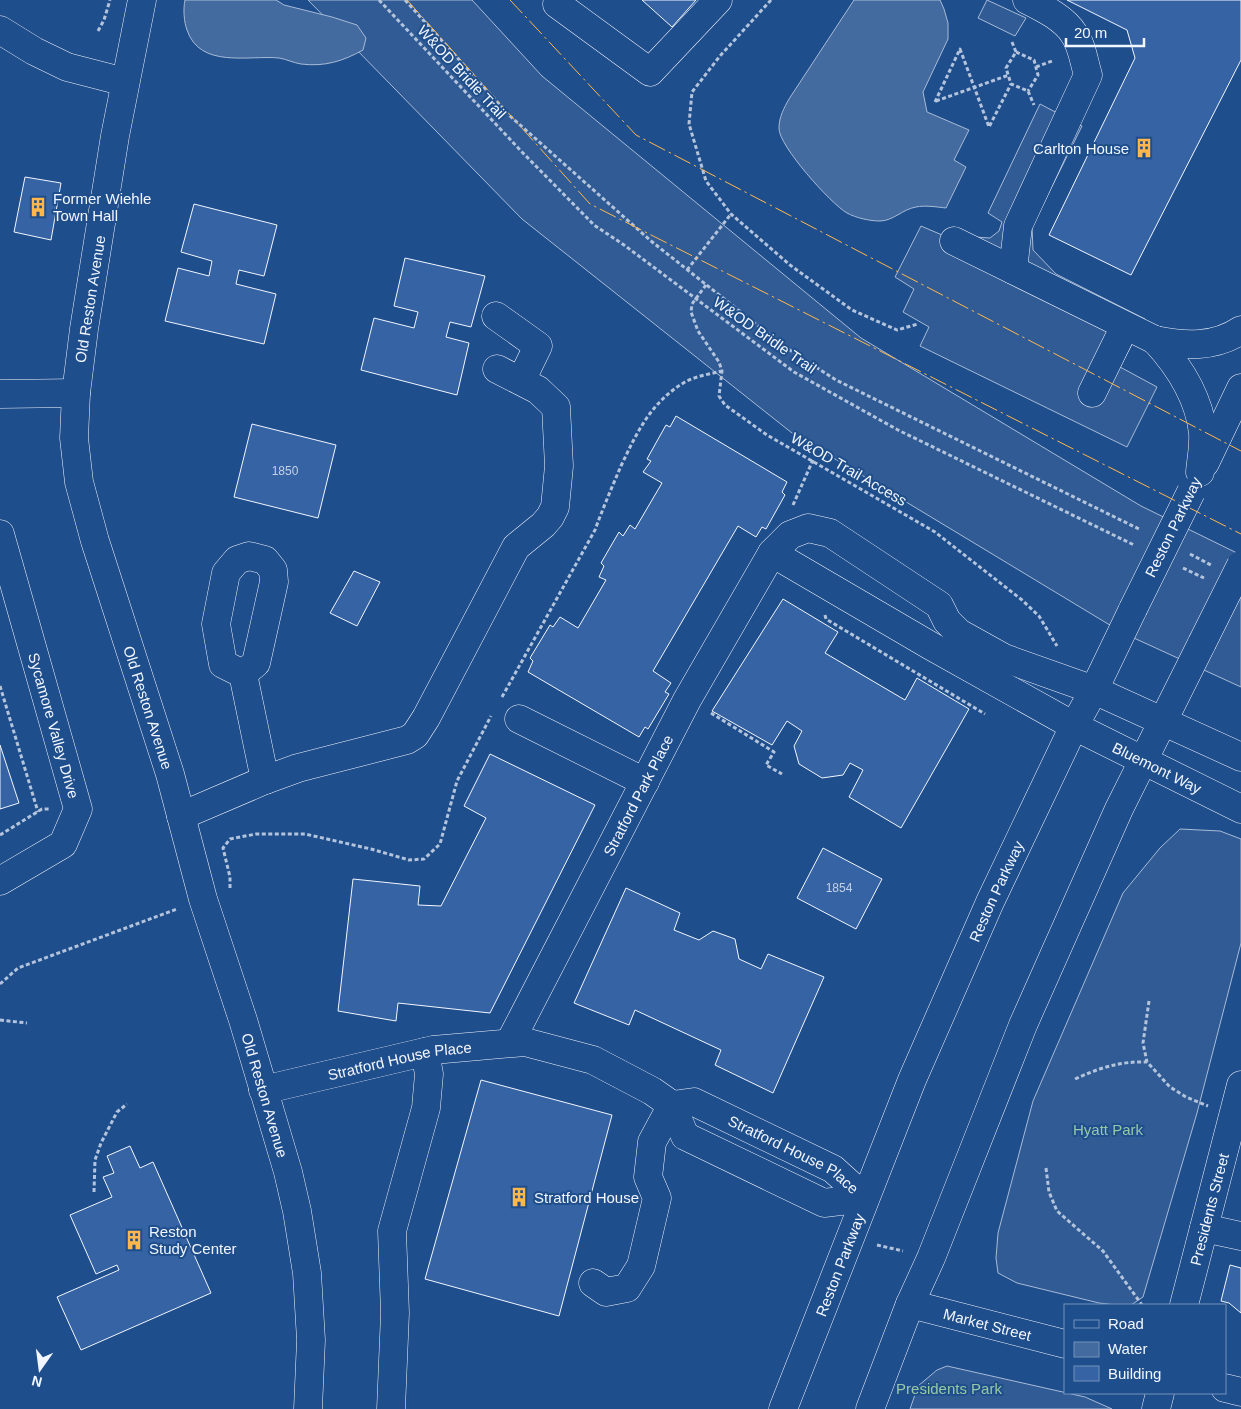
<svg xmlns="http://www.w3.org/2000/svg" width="1241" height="1409" font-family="Arial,sans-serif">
<rect width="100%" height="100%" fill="#1f4e8c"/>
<path fill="#305b95" stroke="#a8bbd7" d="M308 0H472L542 76 861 338 1141 506 1241 555V687L1123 633 792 433 522 219Z
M987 0 1026 18 1015 36 978 18Z
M1040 104 1082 126 1032 227 1033 250 1056 274 1145 319 1120 367 1157 387 1127 447 920 346 929 327 903 312 914 289 895 277 921 226 942 235 990 238 999 231 1002 222 988 213Z
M1180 829 1220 831 1241 839V943L1197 1113 1143 1297 1131 1305H1116L1099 1303 1017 1283 998 1273 996 1258 998 1233 1033 1101 1123 893 1160 848Z
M947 1366 1085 1397 1112 1409H910L918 1386 937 1370Z"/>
<path fill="#446ba0" stroke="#a8bbd7" d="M185 0H276L284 5 332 17 357 25 366 38 363 50C343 61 325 67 301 64 294 63 286 59 279 58 249 55 200 69 187 30 184 22 183 9 185 0Z
M854 0H940L944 9 948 23V39L923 92 927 112 969 130 954 160 966 167 946 208C937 207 925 205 916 207 903 209 893 221 880 221 870 221 856 218 847 213 831 204 778 145 779 128 779 117 784 108 789 99Z"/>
<path fill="#3563a3" stroke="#f2f6ff" d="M642 0H696L672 27Z
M1067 0H1241V60L1131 275 1049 235 1135 58 1127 30Z
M25 177 61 183 51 240 14 232Z
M194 204 277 225 264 276 239 270 236 284 276 294 264 344 165 321 178 268 209 276 212 261 181 252Z
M405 258 485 276 471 327 450 322 446 337 469 343 457 395 361 370 374 318 414 328 418 312 394 306Z
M676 416 787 482 782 492 785 495 766 529 762 527 756 537 738 526 653 671 671 683 665 692 669 694 648 729 645 727 639 737 528 672 533 661 530 658 550 625 553 627 560 617 578 628 606 580 599 577 604 566 601 563 619 532 623 536 630 525 635 529 662 483 643 472 651 461 647 459 666 425 670 427Z
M252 424 336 445 318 518 234 497Z
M354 571 380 582 357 626 330 613Z
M783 599 838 632 825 653 905 700 917 678 969 709 901 828 849 797 863 770 850 763 843 775 822 778 799 764 794 746 802 731 787 721 772 745 712 711Z
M0 745 19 803 0 809Z
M490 754 595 805 490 1013 398 1003 396 1021 338 1011 353 879 420 886 418 905 441 906 486 818 464 806Z
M823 848 882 879 856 929 797 898Z
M626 888 680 913 674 930 699 940 713 931 735 939 739 959 761 969 768 954 824 977 773 1093 715 1065 721 1050 635 1010 629 1025 574 1003Z
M481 1080 612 1115 559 1316 425 1279Z
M130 1146 140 1168 153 1162 211 1293 81 1350 57 1297 119 1270 117 1265 96 1274 70 1215 112 1197 103 1177 114 1173 107 1156Z
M1230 1265 1241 1268V1313L1229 1303 1221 1301Z"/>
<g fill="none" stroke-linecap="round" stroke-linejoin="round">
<defs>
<g id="minor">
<path id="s1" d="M142 0 115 136 84 329 76 393 74 438 79 482 95 541 170 774 203 899 243 1020 288 1172 297 1211 307 1273 311 1340 308 1409"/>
<path d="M561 0 557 4 650 72 718 0"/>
<path d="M1027 0C1043 8 1064 18 1074 34 1082 45 1084 62 1088 75L1018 226 1013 270 1155 340"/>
<path d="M0 30 34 51 67 67 125 82"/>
<path d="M954 241 1013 270"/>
<path d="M496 316 538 346 521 381"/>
<path d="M1092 393 1125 326"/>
<path d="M0 394 76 393"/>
<path id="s2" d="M0 534 78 809 63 844 0 881"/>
<path id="s3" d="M772 553 931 646 1074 726 1241 809"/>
<path d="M243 674 223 664 216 624 226 573 237 560 249 556 265 560 273 570 274 582 256 663 243 674 265 780"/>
<path d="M519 719 645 782"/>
<path d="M181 816 265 780 298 768 407 740 415 735 426 718 516 547 543 525 550 517 555 507 559 466 556 407 538 390 497 369"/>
<path id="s4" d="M510 1042 687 700 772 553 790 535 808 528 830 533 939 605 947 621 959 633 1004 658 1094 690 1241 757"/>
<path id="s5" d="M263 1090 433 1050 525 1042 593 1060 652 1091 672 1105 685 1136 824 1203 865 1198"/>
<path id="s6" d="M672 1105 694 1102 833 1169 865 1198"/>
<path d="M1204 1228 1241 1236"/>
<path d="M593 1283 606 1292 627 1288 641 1266 657 1198 648 1177 652 1142 672 1105"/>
<path id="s7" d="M910 1304 1065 1344"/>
<path id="s8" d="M1184 1305 1241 1085"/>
<path d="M1225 1388 1241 1392"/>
<path d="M391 1409 395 1313 392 1231 426 1108 429 1074 425 1052"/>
<path d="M1156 1409 1160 1393"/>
</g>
<g id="major">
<path d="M1155 340C1179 366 1199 397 1203 433 1204 446 1201 460 1200 472"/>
<path d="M1155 340C1184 346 1215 348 1241 330"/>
<path d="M1205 463 1241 388"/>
<path id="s9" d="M783 1409 912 1080 990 902 1074 726 1094 690 1133 609"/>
<path d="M870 1409 910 1304 931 1258 1023 1025 1119 809 1202 643"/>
</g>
</defs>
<use href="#minor" stroke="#f2f6ff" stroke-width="29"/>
<use href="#major" stroke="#f2f6ff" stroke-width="29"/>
<path stroke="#b3c4dc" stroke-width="3" stroke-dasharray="4 2.5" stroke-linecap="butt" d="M379 0 522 152 594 225 624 245 794 372 898 430 1134 545
M405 0 510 116 651 241 785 347 836 380 1141 530
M771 0 720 56 692 92 689 124 706 181 731 214 790 265 852 310 897 330 918 324
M98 31 104 20 110 0
M1012 42 1016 52 1006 68 1011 84 1028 91 1034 105
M1016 52 1034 60 1038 75 1028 91
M1036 67 1052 61
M936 101 1009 75
M935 102 960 49 989 127 1011 84
M687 270 731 214
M706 285 692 304 691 312 698 331 719 362 722 371 719 396 725 405 767 435 935 532 1022 600 1039 616 1057 646
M793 505 813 460
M1190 554 1211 565
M1183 568 1204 578
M825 615 826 619 985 714
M0 686 38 812
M502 697 595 530C603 508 612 487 621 466 637 432 651 402 685 382 696 376 710 374 722 371
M711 713 774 752 766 765 782 774
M0 835 42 809H49
M230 888V877L223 848 230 839 256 834H305L371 849 409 860 424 859 440 844 457 781 491 716
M0 984 18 968 177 909
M1149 1001 1143 1043 1147 1062 1170 1087 1186 1097 1208 1106
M0 1020 27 1023
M1075 1079C1099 1068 1120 1061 1147 1062
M1046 1168 1049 1192 1057 1211 1103 1251 1142 1305
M94 1192 95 1160 101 1143 117 1112 127 1104
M877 1245 903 1251"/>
<use href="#minor" stroke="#1f4e8c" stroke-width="28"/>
<use href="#major" stroke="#1f4e8c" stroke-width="28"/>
<defs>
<path id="major-bridge" d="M1133 609 1191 492
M1202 643 1241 565"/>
</defs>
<use href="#major-bridge" stroke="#f2f6ff" stroke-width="29" stroke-linecap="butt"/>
<use href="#major-bridge" stroke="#1f4e8c" stroke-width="28"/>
<path stroke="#ffb74d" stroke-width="1" stroke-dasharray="18 4 2.5 4" stroke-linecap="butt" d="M407 0 590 204 1241 534
M510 0 636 135 1241 451"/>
</g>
<defs>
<symbol id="building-bare" viewBox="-9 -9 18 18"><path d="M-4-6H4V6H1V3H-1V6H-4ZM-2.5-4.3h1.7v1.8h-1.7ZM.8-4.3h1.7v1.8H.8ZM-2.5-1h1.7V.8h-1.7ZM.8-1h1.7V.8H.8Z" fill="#ffb74d" stroke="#1f4e8c" stroke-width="2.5" paint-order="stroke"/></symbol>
</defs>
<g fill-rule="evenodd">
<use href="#building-bare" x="1130" y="134" width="28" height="28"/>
<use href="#building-bare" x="24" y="193" width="28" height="28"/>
<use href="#building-bare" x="505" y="1183" width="28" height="28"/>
<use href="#building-bare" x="120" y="1226" width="28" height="28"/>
</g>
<g text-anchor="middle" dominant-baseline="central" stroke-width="4" stroke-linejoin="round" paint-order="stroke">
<g font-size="12" fill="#c3d1e8">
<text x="285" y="471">1850</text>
<text x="839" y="888">1854</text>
</g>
<g font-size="15" fill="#f2f6ff" stroke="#1f4e8c">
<text transform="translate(462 72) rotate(47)">W&amp;OD Bridle Trail</text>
<text transform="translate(90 299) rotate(-81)">Old Reston Avenue</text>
<text transform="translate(765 335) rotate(35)">W&amp;OD Bridle Trail</text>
<text transform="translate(849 469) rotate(30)">W&amp;OD Trail Access</text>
<text transform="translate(1173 527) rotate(-64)">Reston Parkway</text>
<text stroke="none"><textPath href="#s1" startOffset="724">Old Reston Avenue</textPath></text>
<text stroke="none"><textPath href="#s2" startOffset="199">Sycamore Valley Drive</textPath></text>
<text stroke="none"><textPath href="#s3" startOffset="441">Bluemont Way</textPath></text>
<text stroke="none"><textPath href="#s4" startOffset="278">Stratford Park Place</textPath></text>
<text stroke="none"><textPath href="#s9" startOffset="560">Reston Parkway</textPath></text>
<text stroke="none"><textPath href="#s5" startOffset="140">Stratford House Place</textPath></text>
<text stroke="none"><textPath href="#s1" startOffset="1129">Old Reston Avenue</textPath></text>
<text stroke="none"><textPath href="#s6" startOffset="135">Stratford House Place</textPath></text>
<text stroke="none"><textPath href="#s8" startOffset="99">Presidents Street</textPath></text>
<text stroke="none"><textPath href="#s9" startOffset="155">Reston Parkway</textPath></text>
<text stroke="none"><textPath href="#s7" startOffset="80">Market Street</textPath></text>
</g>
<g font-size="15" fill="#f2f6ff" stroke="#1f4e8c" text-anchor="start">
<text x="1129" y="148" text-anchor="end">Carlton House</text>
<text x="53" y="198">Former Wiehle<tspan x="53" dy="17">Town Hall</tspan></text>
<text x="534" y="1197">Stratford House</text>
<text x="149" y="1231">Reston<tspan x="149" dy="17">Study Center</tspan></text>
</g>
<g font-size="15" fill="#97c8a6" stroke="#1f4e8c">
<text x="1108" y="1129">Hyatt Park</text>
<text x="949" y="1388">Presidents Park</text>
</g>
</g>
<rect x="1064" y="1304" width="162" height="90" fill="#1f4e8c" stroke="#7391ba"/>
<rect x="1074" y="1320" width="25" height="8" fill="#1f4e8c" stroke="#7391ba"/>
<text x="1108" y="1329" font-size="15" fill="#f2f6ff">Road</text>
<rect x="1074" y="1342" width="25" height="15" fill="#446ba0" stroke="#7391ba"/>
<text x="1108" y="1354" font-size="15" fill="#f2f6ff">Water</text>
<rect x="1074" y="1366" width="25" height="15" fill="#3563a3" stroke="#7391ba"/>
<text x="1108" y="1379" font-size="15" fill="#f2f6ff">Building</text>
<g transform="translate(40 1369) rotate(194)" stroke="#1f4e8c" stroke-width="4" paint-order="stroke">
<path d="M0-4L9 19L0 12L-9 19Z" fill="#f2f6ff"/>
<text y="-8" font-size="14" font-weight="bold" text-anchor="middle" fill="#f2f6ff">N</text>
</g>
<path d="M1066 38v8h78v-8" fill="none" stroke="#f2f6ff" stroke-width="2.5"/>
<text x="1074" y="38" font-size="15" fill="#f2f6ff" stroke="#1f4e8c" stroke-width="4" paint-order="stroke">20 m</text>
</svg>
